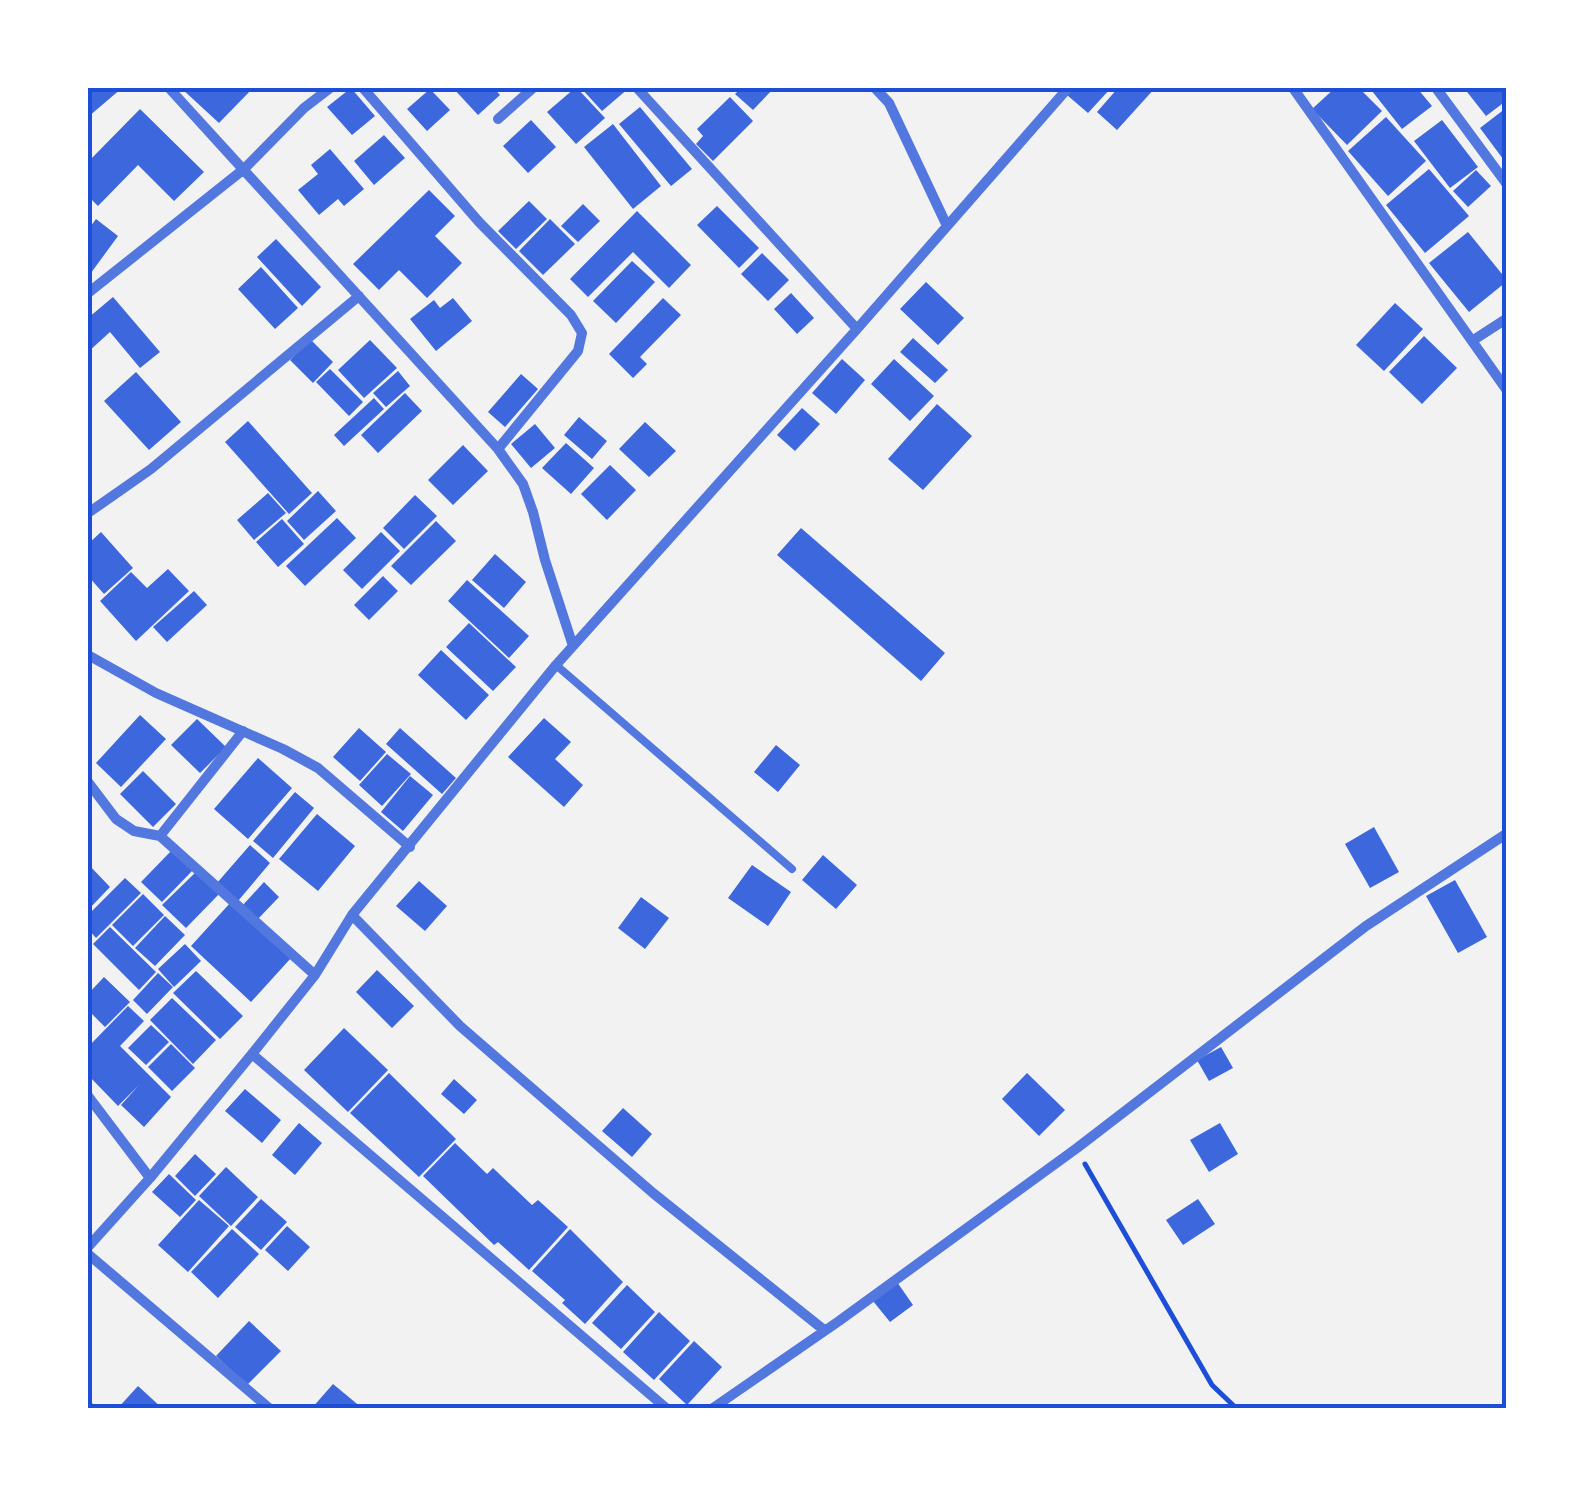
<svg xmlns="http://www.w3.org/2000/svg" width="1594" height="1496" font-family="'DM Sans',sans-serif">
<rect width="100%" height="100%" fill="#f2f2f2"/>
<path fill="#3d67dc" d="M88 88H122L88 117Z
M181 88H253L219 123Z
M351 88 375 116 352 135 327 107Z
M453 88H494L500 95 478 115Z
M575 88H577L605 118 576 144 547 112Z
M581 88H629L602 111Z
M741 88H774L753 110 735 94Z
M1074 88H1111L1088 113 1067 95Z
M1118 88H1155L1117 130 1097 112Z
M1335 88H1359L1382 111 1347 145 1312 109Z
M1376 88H1417L1432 106 1402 129 1372 91Z
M1464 88H1506V101L1486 116Z
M430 89 450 110 427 131 407 109Z
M730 97 753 121 713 161 696 144 703 136 697 129Z
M640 107 692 169 671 186 619 124Z
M1506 108V163L1480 128Z
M140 109 204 172 174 201 138 165 98 206 88 196V162Z
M1386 117 1426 161 1388 196 1348 151Z
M531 120 556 147 528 173 503 146Z
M1442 120 1478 167 1450 188 1414 141Z
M613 124 661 186 633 209 584 147Z
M384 135 405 158 374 185 354 161Z
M330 149 364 189 344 206 338 199 319 215 298 190 318 174 311 165Z
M1429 169 1469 216 1425 253 1386 205Z
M1476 170 1491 186 1468 207 1453 191Z
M429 190 455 216 435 236 462 263 427 298 399 270 379 290 353 264Z
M529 201 547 219 516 249 498 231Z
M583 204 600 221 578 242 561 226Z
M717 206 759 248 739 268 697 225Z
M637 211 691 265 669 288 633 252 588 297 570 279Z
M96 219 118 236 88 277V230Z
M550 219 575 244 543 275 519 251Z
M1468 232 1506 279V282L1469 312 1429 263Z
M276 239 321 287 302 306 257 257Z
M762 253 789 280 768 301 741 274Z
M632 261 655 282 616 323 593 301Z
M261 267 298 308 275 329 238 289Z
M926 282 964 318 938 345 900 309Z
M791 293 814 318 797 334 774 309Z
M113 297 160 352 140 368 110 332 88 352V318Z
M453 298 472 321 436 351 410 319 434 300 440 308Z
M663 298 681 315 640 357 647 364 633 378 609 354Z
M1395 303 1423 329 1384 371 1356 345Z
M1424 336 1457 368 1422 404 1389 372Z
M913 338 948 370 935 383 900 352Z
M311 340 333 362 313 383 290 360Z
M370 340 397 368 364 398 338 370Z
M842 359 865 380 836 414 812 393Z
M894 359 934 396 910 421 871 384Z
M330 369 363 402 349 416 316 382Z
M398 371 410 386 386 407 373 393Z
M136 372 181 422 149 450 104 401Z
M521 374 538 389 505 427 488 412Z
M405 393 422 411 378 453 361 435Z
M374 398 384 409 344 446 334 435Z
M937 404 972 436 923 490 888 459Z
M802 408 820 424 795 451 777 435Z
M579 417 607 441 592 459 564 435Z
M248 421 312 493 289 514 225 442Z
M645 422 676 451 649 477 619 449Z
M535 424 555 448 531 468 511 444Z
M566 443 594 468 571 494 542 468Z
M463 445 488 471 453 505 428 480Z
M610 465 636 490 607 520 581 494Z
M318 491 336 511 304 540 287 521Z
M268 493 286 513 254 540 237 520Z
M415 495 437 516 404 549 383 528Z
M337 518 356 538 305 586 286 566Z
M282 519 304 544 278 567 256 542Z
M436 521 456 541 411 585 391 566Z
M801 528 945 653 921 681 777 555Z
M101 532 133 568 104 594 88 576V544Z
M381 532 400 551 362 589 343 570Z
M495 554 526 582 504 608 472 580Z
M168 569 189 591 136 641 100 601 131 572 147 588Z
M383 576 398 591 369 620 354 605Z
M467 580 529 636 509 658 448 601Z
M194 591 207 605 167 642 153 627Z
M469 623 516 667 493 691 446 647Z
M441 650 489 695 466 720 418 675Z
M140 715 166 739 121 787 96 763Z
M544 718 571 742 555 759 583 785 564 807 508 757Z
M197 719 226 747 200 773 171 745Z
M359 728 386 752 360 781 333 757Z
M400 728 456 778 442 794 386 744Z
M776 745 800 765 778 792 754 772Z
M387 754 411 774 382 806 359 785Z
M258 758 292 788 248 839 214 809Z
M143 771 176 804 153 827 120 794Z
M410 776 433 795 403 831 381 812Z
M295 792 314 808 273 858 253 841Z
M317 814 355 846 318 891 279 859Z
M1374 827 1399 872 1370 888 1345 844Z
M250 845 270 863 238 901 217 883Z
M172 850 193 870 162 902 141 882Z
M823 855 857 885 836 909 802 880Z
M88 864 110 887 88 910Z
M752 865 791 892 768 926 728 898Z
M197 871 220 893 186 928 162 905Z
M125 878 141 893 96 938 88 929V915Z
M1455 880 1487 937 1458 953 1426 896Z
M419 881 447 906 425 931 396 906Z
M264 882 279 897 257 920 242 906Z
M143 894 164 915 133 946 112 925Z
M641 897 669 918 645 949 618 928Z
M231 902 291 958 251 1002 191 946Z
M165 916 185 935 155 966 135 948Z
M110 927 156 972 139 990 93 944Z
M185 944 201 961 174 987 158 969Z
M377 970 414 1006 392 1028 356 992Z
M196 971 243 1016 220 1039 173 993Z
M158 973 173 987 147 1014 133 1000Z
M104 977 130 1002 105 1027 88 1010V994Z
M172 998 216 1040 193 1064 150 1020Z
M128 1006 144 1021 120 1046 171 1097 144 1127 121 1105 139 1085 118 1106 88 1075V1047Z
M151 1025 169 1042 146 1065 128 1048Z
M344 1028 388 1070 348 1112 304 1070Z
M171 1044 195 1068 172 1091 148 1067Z
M1221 1047 1233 1068 1209 1081 1197 1060Z
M389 1073 456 1139 419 1177 350 1113Z
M1027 1073 1065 1110 1039 1136 1002 1099Z
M454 1079 477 1100 464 1114 441 1094Z
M245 1089 281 1120 262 1143 225 1111Z
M623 1108 652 1134 632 1157 602 1131Z
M299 1123 322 1143 295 1175 272 1155Z
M1220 1123 1238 1154 1209 1172 1190 1140Z
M455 1143 487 1174 493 1168 532 1205 538 1200 568 1227 529 1270 498 1242 494 1245 423 1176Z
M195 1154 216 1174 195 1196 175 1176Z
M226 1167 258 1197 231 1226 199 1196Z
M169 1174 196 1200 180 1217 152 1192Z
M261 1199 287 1222 261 1250 235 1227Z
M1198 1199 1215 1224 1183 1245 1166 1220Z
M199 1200 229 1226 188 1272 158 1245Z
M287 1226 310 1247 288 1271 265 1250Z
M232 1229 259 1254 218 1298 191 1272Z
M570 1229 623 1282 585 1324 562 1303 565 1300 532 1271Z
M897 1282 913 1305 890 1322 873 1301Z
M627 1285 655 1312 621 1349 592 1323Z
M659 1312 690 1341 654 1380 623 1352Z
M249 1321 281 1351 247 1385 216 1356Z
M694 1341 722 1367 687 1405 659 1379Z
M333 1384 362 1408H312Z
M138 1386 162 1408H118Z"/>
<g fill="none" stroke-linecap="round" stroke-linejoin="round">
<path stroke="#1d4ed8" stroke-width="5" d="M1085 1164 1212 1385 1236 1408"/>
<path stroke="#5277de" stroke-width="8" d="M556 665 792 869"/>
<path stroke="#5277de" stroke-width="10" d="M169 88 498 449 523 484 533 512 545 560 573 646
M363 88 479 222 571 315 582 333 578 351 498 449
M637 88 857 329
M875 88 889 103 947 226
M1293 88 1506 389
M1436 88 1506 183
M498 119 533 88
M88 293 244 169 304 108 330 88
M1472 341 1506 319
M88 513 151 469 359 296
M88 655 156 693 283 749 318 768 410 847
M88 782 116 819 134 831 160 836 315 975
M160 836 243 731
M352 915 460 1026 653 1193 824 1330
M252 1054 666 1408
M88 1096 150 1178
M88 1247 150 1178 252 1054 315 975 352 915 556 665 857 329 1068 88
M88 1254 269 1408
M88 1406 90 1408
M713 1408 839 1321 1077 1148 1366 926 1506 834"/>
</g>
<rect width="1594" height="1496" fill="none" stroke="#ffffff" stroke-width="180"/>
<rect x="90" y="90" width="1414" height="1316" fill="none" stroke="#1d4ed8" stroke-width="4"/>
</svg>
